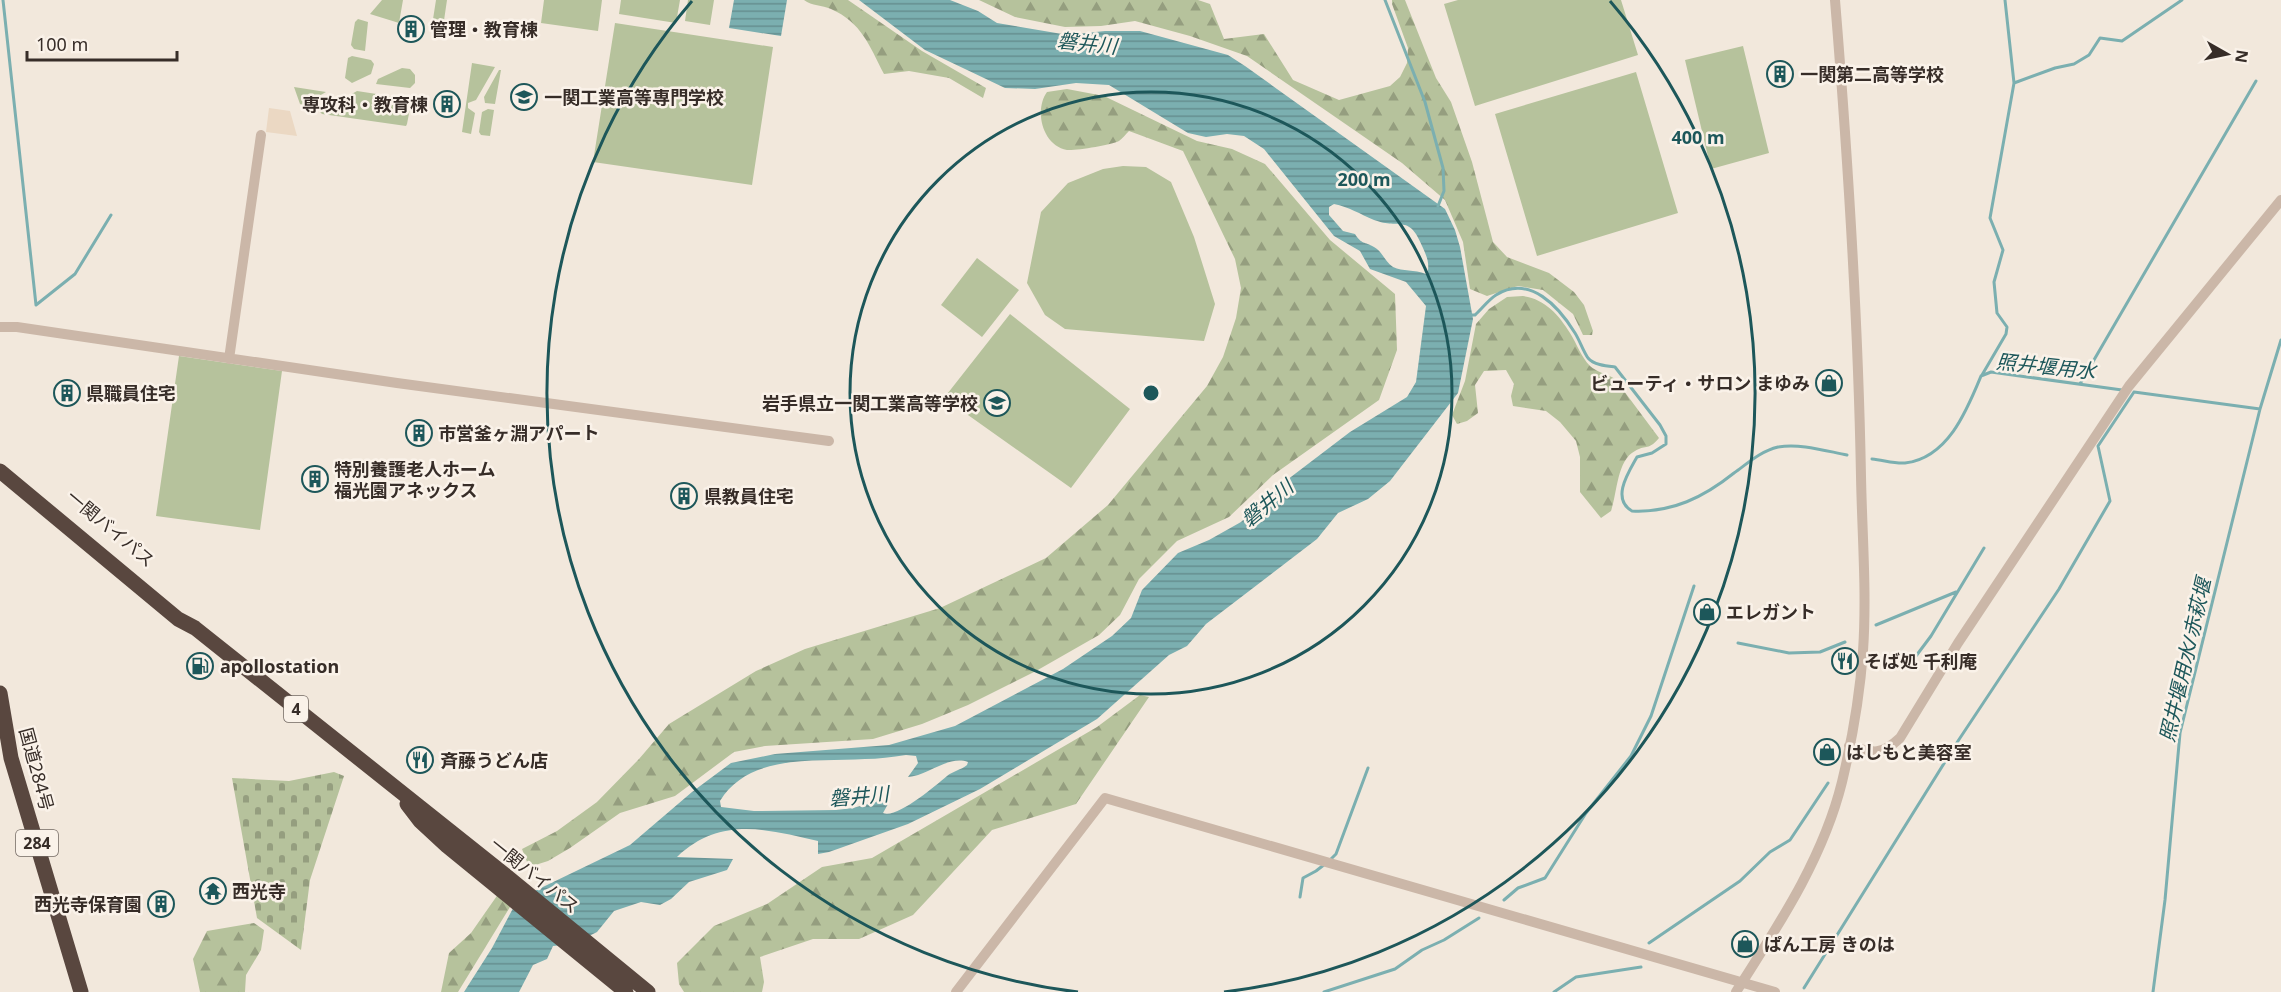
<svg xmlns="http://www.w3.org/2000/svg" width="2281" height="992" font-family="'Noto Sans','Noto Sans JP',sans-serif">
<defs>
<pattern id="forest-firs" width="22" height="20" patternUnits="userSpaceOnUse" patternTransform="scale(1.5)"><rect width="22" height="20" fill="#b6c29c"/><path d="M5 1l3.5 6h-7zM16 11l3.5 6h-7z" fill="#959e7f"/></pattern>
<pattern id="cemetery-stones" width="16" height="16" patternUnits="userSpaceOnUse" patternTransform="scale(1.5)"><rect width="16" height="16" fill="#b6c29c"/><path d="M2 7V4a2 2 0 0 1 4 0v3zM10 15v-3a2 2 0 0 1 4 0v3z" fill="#959e7f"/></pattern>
<pattern id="water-rules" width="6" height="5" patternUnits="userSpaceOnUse" patternTransform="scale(1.5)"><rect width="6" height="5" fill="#7bafb0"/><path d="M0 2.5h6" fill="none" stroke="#668f8f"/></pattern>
</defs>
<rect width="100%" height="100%" fill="#f2e8dc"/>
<path fill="url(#forest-firs)" d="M804 0H848L922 51 986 88 983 98 949 78 909 71 884 74C869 45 862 23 831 9 822 5 812 6 804 0Z
M979 0H1198L1210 4 1224 39 1264 34 1293 80 1339 100 1390 86 1400 77 1407 63 1408 48 1392 4V0H1405L1436 78 1451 102 1472 162 1493 242 1507 257 1549 273 1574 292 1584 305 1593 331 1592 335H1583L1573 314 1543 290 1518 286 1487 296 1470 289 1463 242 1445 200 1402 163 1247 56 1190 36 1135 21 1101 26 1065 27 1015 17Z
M1067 89 1104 96 1197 141 1232 149 1265 164 1330 240 1395 294 1397 350 1379 400 1273 475 1229 517 1177 541 1139 579 1120 615 1099 635 1036 671 968 705 922 724 873 739 765 746 734 752 675 796 620 813 570 848 548 861 529 867 522 849 557 831 597 802 639 759 669 724 756 671 805 649 940 608 1046 558 1108 505 1207 386 1223 357 1236 318 1241 288 1235 259 1183 151 1129 131C1126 134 1122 139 1119 141 1111 145 1075 151 1067 150 1042 145 1034 110 1047 92Z
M1523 296C1545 299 1559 315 1570 333 1577 344 1581 357 1590 366 1596 372 1608 374 1615 379L1659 438C1648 451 1647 444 1635 451 1617 460 1617 494 1611 511L1601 518 1580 492V457L1576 441 1560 422 1546 411 1513 406 1511 396 1514 384 1506 370 1484 371 1475 385 1478 413 1467 421 1457 424 1452 415 1465 381 1476 324 1489 309 1507 297Z
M1140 695 1149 697 1076 804 992 830 913 915 859 939H813L760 957 764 982 762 992H684L679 984 677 963 714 926 767 904 822 867 872 858 1097 727Z
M501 890 510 907 458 992H441L449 953 471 933Z
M254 923 264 930 261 950 246 975 245 992H200L193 959 207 931Z"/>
<path fill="url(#cemetery-stones)" d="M334 772 344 776 310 880 301 950 257 918 232 778 289 781Z"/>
<path fill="#b6c29c" d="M382 0H403L399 23 370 14Z
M436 0H447L442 34 431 32Z
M544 0H602L598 31 541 23Z
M621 0H680L676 23 619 14Z
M688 0H714L710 25 685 21Z
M1458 0H1621L1638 55 1475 106 1444 4Z
M358 19 368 22 365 51 354 49 351 45 355 22Z
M615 23 773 47 752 185 593 162Z
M1743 46 1769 153 1711 169 1685 60Z
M352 56 371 60 374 64 371 74 352 83 345 78 348 58Z
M472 63 495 67 476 100 468 103V108L475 113 471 134 462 132Z
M402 68 410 69 415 75V83L410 88 376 84 378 79Z
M499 70H501L495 104 485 103 484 97Z
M1636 72 1678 213 1537 256 1495 114Z
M294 87 326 92 303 105 300 104Z
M357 91 409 99 411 103 407 124 406 126 322 114 320 112Z
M488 109 494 110 490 136 481 135 479 132 482 112Z
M1123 166 1146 167 1171 182 1194 237 1215 304 1204 341 1065 329 1045 315 1027 283 1041 212 1068 183 1103 169Z
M977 258 1019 290 982 337 941 305Z
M1010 314 1130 409 1071 488 944 398Z
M179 356 282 371 260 530 156 516Z"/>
<path fill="#ebd8c3" d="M269 108 290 111 297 136 266 132Z"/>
<path fill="url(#water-rules)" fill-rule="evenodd" d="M734 0H787L781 36 729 28Z
M859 0H950L978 11 997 23 1068 35 1105 31H1140L1228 55 1245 66 1445 209 1455 230 1460 247 1473 319 1458 393 1390 481 1368 499 1338 513 1317 539 1206 624 1187 646 1169 655 1097 719 980 789 908 824 829 852 818 854V841C767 829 720 816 677 857L733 859 727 870 689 882 671 899 660 905 641 902 614 911 597 932 573 944 553 946 547 959 533 965 519 992H464L492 948 518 899 630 845 692 792 731 763 775 754 889 745 955 726 1063 669 1112 636 1131 618 1142 590 1178 553 1209 540 1241 522 1283 483 1350 432 1407 397 1416 382 1426 306 1406 282 1370 269 1360 251 1334 236 1264 149 1244 136 1227 134 1206 137 1188 133 1109 85 1076 83 1035 89 1005 88 925 50ZM1334 204C1349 207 1360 214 1374 220 1401 230 1409 213 1423 248 1427 257 1429 262 1428 271L1426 274C1414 269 1403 272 1393 267 1385 262 1382 251 1374 247 1364 241 1362 245 1355 234L1343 231 1329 215V207ZM906 755 916 756 918 763 908 777C927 776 948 755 968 762L967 765C961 770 953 771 947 776 935 786 897 819 883 813L888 804 886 799 853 808 836 810 754 811 721 807 720 801C749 753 816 762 865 759 878 759 892 757 906 755Z"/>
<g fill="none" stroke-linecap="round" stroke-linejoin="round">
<path stroke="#7bafb0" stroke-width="3" d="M3 0 36 305 75 274 111 215
M1385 0 1425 102 1443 168 1444 191 1438 206
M2014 83 2055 68 2074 64 2089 55 2100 38 2122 41 2182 0
M1470 315H1475C1482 309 1488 300 1496 295 1530 274 1559 307 1575 333 1580 341 1583 351 1588 358 1594 365 1606 366 1615 367L1660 425 1666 436V444L1652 453 1637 457C1628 473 1611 499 1632 511 1672 513 1704 497 1734 473 1748 463 1761 451 1778 447 1800 443 1826 451 1847 455
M1982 375 2006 334 2007 327 1997 313 1994 282 2003 250 1990 218 2014 83 2005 0
M2080 384 2256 81
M2134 392 2260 409
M1872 459C1883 460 1895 464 1905 463 1948 458 1967 410 1981 376L1991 372 2122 390
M1876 625 1956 592
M1738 643 1789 653 1820 652 1845 642
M1913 660 1931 636 1984 548
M1330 860 1336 854 1368 768
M1300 897 1303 878 1316 871 1325 864
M1504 900 1518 888 1545 878 1586 813 1631 756 1651 716 1694 586
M1649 943 1740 881 1770 852 1790 840 1828 783
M1804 988 1958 741 2059 589 2110 501 2098 446 2134 392
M1324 992 1395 969 1422 950 1444 940 1479 918
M1554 992 1576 977 1641 967
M2153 992 2165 900 2180 733 2260 409 2281 340"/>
<path stroke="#cbb7a8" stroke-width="10" d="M0 327H17L397 383 829 441
M229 359 261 135
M1849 746C1873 753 1881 756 1900 738L1958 643 2129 386 2281 200
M956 992 1105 798 1775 992
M1736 992C1778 926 1823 859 1842 782 1852 740 1860 694 1863 651 1867 593 1862 534 1861 476 1858 317 1848 159 1835 0"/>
<path stroke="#59473f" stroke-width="15" d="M0 471 178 619 195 628 509 878 648 992
M0 693 11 758 81 992
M407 804 420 821 447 846 626 992"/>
</g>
<g fill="none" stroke="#1d575a" stroke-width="3">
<circle cx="1151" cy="393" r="301"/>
<path d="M1078 992A603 603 0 0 1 692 1M1610 1A603 603 0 0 1 1224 992"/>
</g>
<defs>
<symbol id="building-ring" viewBox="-11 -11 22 22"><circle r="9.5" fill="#faf2e9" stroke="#1d575a" stroke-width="1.5"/><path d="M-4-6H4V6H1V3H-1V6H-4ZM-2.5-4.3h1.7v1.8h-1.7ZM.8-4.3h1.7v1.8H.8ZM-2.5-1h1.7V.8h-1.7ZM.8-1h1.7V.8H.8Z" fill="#1d575a"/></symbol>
<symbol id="university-ring" viewBox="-11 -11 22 22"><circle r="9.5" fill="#faf2e9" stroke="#1d575a" stroke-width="1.5"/><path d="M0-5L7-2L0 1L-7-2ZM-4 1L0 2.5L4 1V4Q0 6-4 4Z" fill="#1d575a"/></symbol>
<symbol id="shop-ring" viewBox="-11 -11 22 22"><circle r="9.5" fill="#faf2e9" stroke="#1d575a" stroke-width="1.5"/><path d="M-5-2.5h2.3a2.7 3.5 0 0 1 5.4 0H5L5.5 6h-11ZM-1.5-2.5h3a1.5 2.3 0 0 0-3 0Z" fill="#1d575a"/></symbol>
<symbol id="school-ring" viewBox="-11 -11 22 22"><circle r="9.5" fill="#faf2e9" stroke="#1d575a" stroke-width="1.5"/><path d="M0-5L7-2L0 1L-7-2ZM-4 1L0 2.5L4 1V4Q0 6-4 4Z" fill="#1d575a"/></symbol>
<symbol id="restaurant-ring" viewBox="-11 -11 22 22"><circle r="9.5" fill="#faf2e9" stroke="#1d575a" stroke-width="1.5"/><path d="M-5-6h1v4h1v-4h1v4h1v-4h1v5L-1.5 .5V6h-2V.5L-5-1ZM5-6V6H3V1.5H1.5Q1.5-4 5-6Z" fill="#1d575a"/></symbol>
<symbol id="fuel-ring" viewBox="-11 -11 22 22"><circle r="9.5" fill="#faf2e9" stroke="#1d575a" stroke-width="1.5"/><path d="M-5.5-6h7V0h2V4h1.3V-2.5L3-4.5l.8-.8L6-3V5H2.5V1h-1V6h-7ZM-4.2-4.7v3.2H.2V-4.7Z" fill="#1d575a"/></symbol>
<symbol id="temple-ring" viewBox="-11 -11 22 22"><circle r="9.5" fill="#faf2e9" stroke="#1d575a" stroke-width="1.5"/><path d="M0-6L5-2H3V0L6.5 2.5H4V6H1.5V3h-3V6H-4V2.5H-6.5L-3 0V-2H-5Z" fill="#1d575a"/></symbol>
</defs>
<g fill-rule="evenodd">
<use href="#building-ring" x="396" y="14" width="30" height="30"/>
<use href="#building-ring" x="1765" y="59" width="30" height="30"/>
<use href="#university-ring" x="509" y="82" width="30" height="30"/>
<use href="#building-ring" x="432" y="89" width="30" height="30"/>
<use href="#shop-ring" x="1814" y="368" width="30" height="30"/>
<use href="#building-ring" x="52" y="378" width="30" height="30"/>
<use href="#school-ring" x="982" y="388" width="30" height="30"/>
<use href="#building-ring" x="404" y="418" width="30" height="30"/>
<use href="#building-ring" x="300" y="464" width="30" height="30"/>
<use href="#building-ring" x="669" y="481" width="30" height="30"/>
<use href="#shop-ring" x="1692" y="597" width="30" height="30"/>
<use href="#restaurant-ring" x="1830" y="646" width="30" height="30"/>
<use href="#fuel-ring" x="185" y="651" width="30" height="30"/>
<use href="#shop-ring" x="1812" y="737" width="30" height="30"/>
<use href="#restaurant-ring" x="405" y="745" width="30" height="30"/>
<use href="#temple-ring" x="198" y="876" width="30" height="30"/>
<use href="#building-ring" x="146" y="889" width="30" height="30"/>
<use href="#shop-ring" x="1730" y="929" width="30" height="30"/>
</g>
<g text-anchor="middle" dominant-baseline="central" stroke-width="5" stroke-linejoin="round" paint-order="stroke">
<g fill="#faf2e9" stroke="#726862" stroke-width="1.5">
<rect x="284" y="696" width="24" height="26" rx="4.5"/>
<rect x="16" y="830" width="42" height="26" rx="4.5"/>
</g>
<g font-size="16" font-weight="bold" fill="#372d28">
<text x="296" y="709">4</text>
<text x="37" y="843">284</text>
</g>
<g font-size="18" font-weight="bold" fill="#372d28" stroke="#faf2e9" text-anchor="start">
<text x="430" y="29">管理・教育棟</text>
<text x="1800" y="74">一関第二高等学校</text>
<text x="544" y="97">一関工業高等専門学校</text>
<text x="428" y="104" text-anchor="end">専攻科・教育棟</text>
<text x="1810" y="383" text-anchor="end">ビューティ・サロン まゆみ</text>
<text x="86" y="393">県職員住宅</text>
<text x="978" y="403" text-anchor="end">岩手県立一関工業高等学校</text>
<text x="438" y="433">市営釜ヶ淵アパート</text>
<text x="334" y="469">特別養護老人ホーム<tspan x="334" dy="21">福光園アネックス</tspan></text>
<text x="704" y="496">県教員住宅</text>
<text x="1726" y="612">エレガント</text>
<text x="1864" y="661">そば処 千利庵</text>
<text x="220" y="666">apollostation</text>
<text x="1846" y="752">はしもと美容室</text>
<text x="440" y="760">斉藤うどん店</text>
<text x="232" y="891">西光寺</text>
<text x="142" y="904" text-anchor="end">西光寺保育園</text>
<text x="1764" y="944">ぱん工房 きのは</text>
</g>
<g font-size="18" fill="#372d28" stroke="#faf2e9">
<text transform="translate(111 528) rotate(40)">一関バイパス</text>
<text transform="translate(37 769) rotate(75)">国道284号</text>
<text transform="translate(535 875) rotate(39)">一関バイパス</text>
</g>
<g font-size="20" font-style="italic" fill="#1d575a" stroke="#faf2e9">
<text transform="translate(1087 43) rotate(6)">磐井川</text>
<text transform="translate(2046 366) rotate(6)">照井堰用水</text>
<text transform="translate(1267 503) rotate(-40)">磐井川</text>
<text transform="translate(2185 660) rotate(-77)">照井堰用水/赤萩堰</text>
<text transform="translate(859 796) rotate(-5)">磐井川</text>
</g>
</g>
<circle cx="1151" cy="393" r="9" fill="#1d575a" stroke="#faf2e9" stroke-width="3"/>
<g font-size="18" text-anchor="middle" font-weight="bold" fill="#1d575a" stroke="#faf2e9" stroke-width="5" stroke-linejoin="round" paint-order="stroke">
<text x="1698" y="144">400 m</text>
<text x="1364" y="186">200 m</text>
</g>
<g transform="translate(2227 54) rotate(99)" stroke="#faf2e9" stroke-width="4.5" paint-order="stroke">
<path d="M0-4.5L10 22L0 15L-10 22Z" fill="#372d28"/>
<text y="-9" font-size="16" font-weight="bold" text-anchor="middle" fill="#372d28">N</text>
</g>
<path d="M27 51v9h150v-9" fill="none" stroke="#372d28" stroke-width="3"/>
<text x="36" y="51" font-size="18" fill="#372d28" stroke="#faf2e9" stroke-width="4.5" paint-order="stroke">100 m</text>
</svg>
